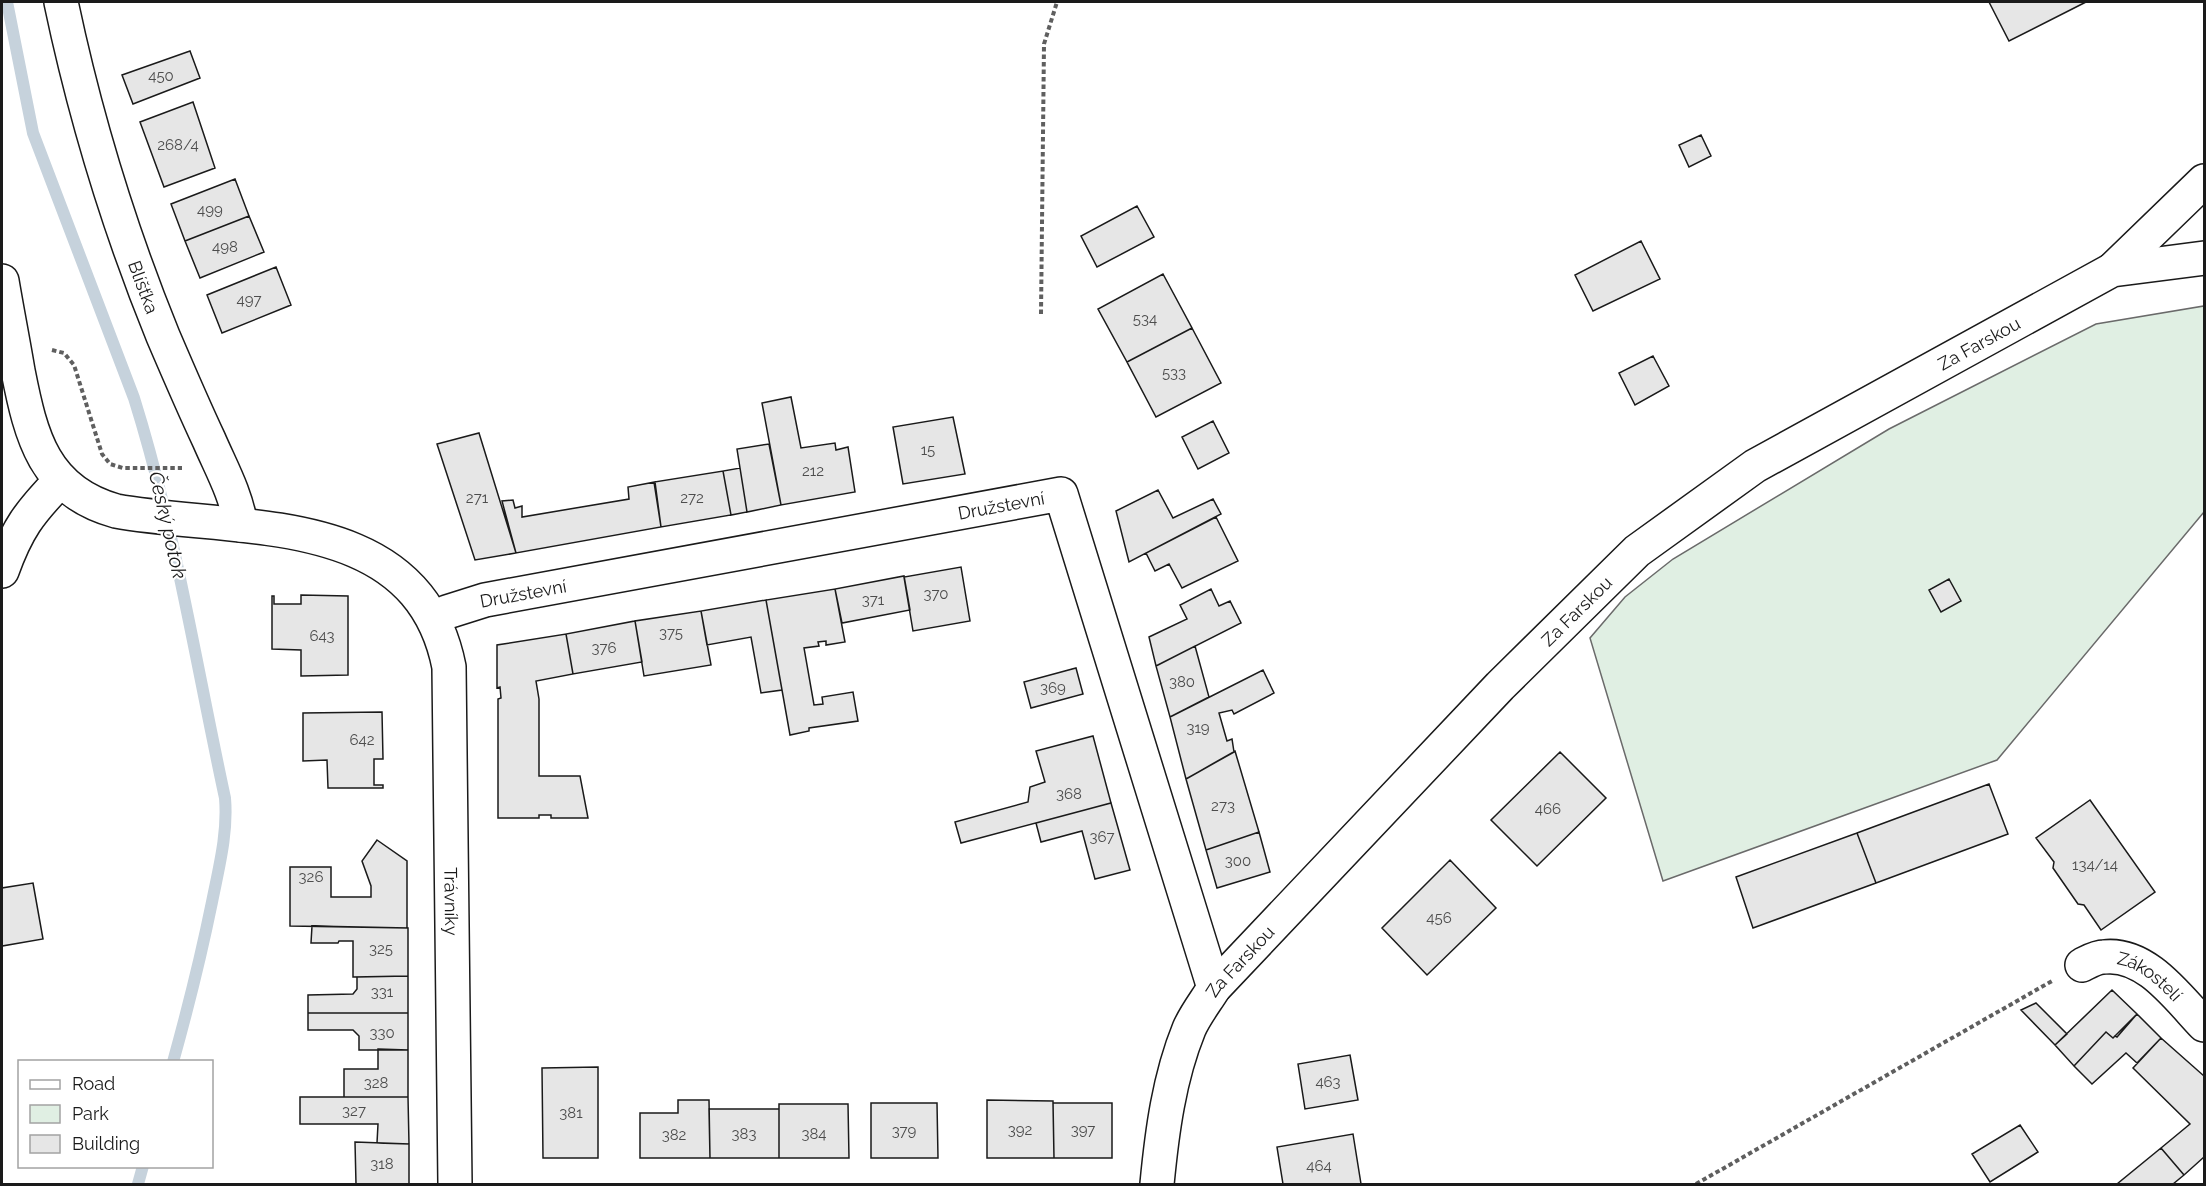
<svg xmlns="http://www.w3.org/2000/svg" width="2206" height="1186" font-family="Raleway,sans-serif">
<rect width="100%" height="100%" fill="#fff"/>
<path fill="#e0efe3" stroke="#6a6a6a" stroke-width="1.5" d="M2204 306V512L1997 760 1663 881 1590 638 1625 597 1673 559 1889 429 2096 324Z"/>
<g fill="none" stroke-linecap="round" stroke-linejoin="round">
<path stroke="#c6d2dc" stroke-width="12" d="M7 2 33 133 134 398C175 529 196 664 225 798 228 833 219 867 212 902 201 956 188 1008 173 1062
M138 1184 143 1166"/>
</g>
<path fill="#e6e6e6" stroke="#1a1a1a" stroke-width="1.5" d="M1989 2H2086L2009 41Z
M190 51 200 78 133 104 122 75Z
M193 102 215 168 164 187 140 122Z
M1701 135 1711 156 1689 167 1679 145Z
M235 179 249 216 185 241 171 204Z
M1137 206 1154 237 1097 267 1081 236Z
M249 216 264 252 200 278 185 241Z
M1641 241 1660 279 1593 311 1575 275Z
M276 267 291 305 222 333 207 295Z
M1163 274 1192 328 1127 362 1098 309Z
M1192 328 1221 383 1156 417 1127 362Z
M1653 356 1669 386 1635 405 1619 373Z
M791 397 801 448 835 443 836 450 848 447 855 492 781 505 762 403Z
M953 417 965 474 903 484 893 427Z
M1213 421 1229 453 1198 469 1182 437Z
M479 433 516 553 475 560 437 444Z
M769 444 781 505 747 512 737 449Z
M740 468 747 512 731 515 723 471Z
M723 471 731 515 661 527 654 482Z
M655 482 661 527 516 553 502 501 513 500 515 508 522 506V517L629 499 628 487Z
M1158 490 1173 518 1213 499 1221 514 1129 562 1116 511Z
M1216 517 1238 561 1182 588 1169 564 1155 571 1146 553Z
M961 567 970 621 913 631 904 577Z
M904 576 910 610 842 623 835 589Z
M1949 579 1961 601 1941 612 1929 590Z
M835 589 845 642 826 645V641L818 642 819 646 804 648 814 705 823 704 822 697 853 692 858 721 809 728V731L790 735 766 600Z
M1211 589 1219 606 1230 601 1241 623 1156 666 1149 637 1187 619 1180 605Z
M301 595 348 596V675L301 676V650L272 649V596H274V604H301Z
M766 600 782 690 761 693 751 637 707 645 701 611Z
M701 611 711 665 644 676 635 621Z
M635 621 642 662 573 674 566 634Z
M566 634 573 674 536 681 539 699V776H580L588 818H551V815H539V818H498V699L501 698 500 687 497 688V645Z
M1195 646 1209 697 1170 717 1156 666Z
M1076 668 1083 694 1031 708 1024 682Z
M1263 670 1274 693 1234 714 1232 710 1219 713 1227 741 1232 739 1234 752 1186 779 1170 717Z
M382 712 383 759H374V785H383V788H328L327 760 303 761V713Z
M1093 736 1111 803 961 843 955 822 1028 802 1030 787 1045 782 1036 751Z
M1235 751 1259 832 1206 850 1186 779Z
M1560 752 1606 798 1537 866 1491 820Z
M1989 784 2008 834 1876 883 1857 833Z
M2090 800 2155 892 2101 930 2084 905 2078 904 2053 868 2054 862 2036 838Z
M1111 803 1130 870 1095 879 1082 831 1041 842 1036 823Z
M1259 832 1270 872 1217 888 1206 850Z
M1857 833 1876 883 1753 928 1736 877Z
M377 840 407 861V928L290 926V867H331V897H371V886L362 861Z
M1450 860 1496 908 1427 975 1382 928Z
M33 883 43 939 2 946V888Z
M312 926 408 928V976L353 977V941H339L338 943H311Z
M408 976V1013H308V995L353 994 357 989V977Z
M2112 990 2137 1014 2113 1038 2106 1032 2074 1066 2055 1045Z
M2036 1003 2067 1034 2055 1045 2021 1010Z
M308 1013H408V1050H359V1036L353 1030H308Z
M2137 1014 2161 1038 2137 1063 2126 1053 2092 1084 2074 1066 2106 1032 2113 1038 2115 1036 2117 1037Z
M2161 1038 2204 1076V1157L2184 1175 2161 1148 2190 1124 2133 1068Z
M378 1049 408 1050V1097H344V1069H378Z
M1350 1055 1358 1100 1305 1109 1298 1064Z
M598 1067V1158H543L542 1068Z
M300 1097H408L409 1144 377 1143 378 1124H300Z
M678 1100H709L710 1158H640V1113H678Z
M987 1100 1053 1101 1054 1158H987Z
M871 1103H937L938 1158H871Z
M1053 1103H1112V1158H1054Z
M779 1104H848L849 1158H779Z
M709 1109H779V1158H710Z
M2020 1125 2038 1152 1990 1182 1972 1154Z
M1353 1134 1361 1184H1283L1277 1147Z
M355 1142 409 1144V1184H356Z
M2161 1148 2184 1175 2173 1184H2117Z"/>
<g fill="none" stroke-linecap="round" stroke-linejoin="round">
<defs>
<g id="minor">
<path id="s1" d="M61 2C85 116 119 228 163 336 178 371 193 406 209 440 222 470 235 492 241 525"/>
<path d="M2112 270 2204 181"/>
<path d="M2 571C17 529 29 513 60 481"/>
<path id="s2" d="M435 620 447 612 485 600 1061 494 1214 988"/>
<path id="s3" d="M2082 965C2088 962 2096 957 2104 957 2146 952 2178 998 2204 1025"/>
<path id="s4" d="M1157 1184C1162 1132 1169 1078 1189 1029 1195 1015 1206 1001 1214 988L1500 686 1637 551 1755 466 2112 270 2204 258"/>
</g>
<g id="tertiary">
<path id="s5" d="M2 281C7 311 13 341 18 371 31 437 44 491 116 511 237 533 418 508 449 667L455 1184"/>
</g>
</defs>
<use href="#minor" stroke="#1a1a1a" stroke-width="36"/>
<use href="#tertiary" stroke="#1a1a1a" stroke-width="36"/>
<path stroke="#5f5f5f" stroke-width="4" stroke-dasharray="4.5 3" stroke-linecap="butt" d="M1041 314 1044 44 1057 2
M52 350 64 353 74 365 102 454 110 464 123 468H182
M1696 1184 2052 981"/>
<use href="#minor" stroke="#fff" stroke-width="33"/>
<use href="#tertiary" stroke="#fff" stroke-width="33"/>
</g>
<g text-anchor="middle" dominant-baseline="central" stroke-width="4.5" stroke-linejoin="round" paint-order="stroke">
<g font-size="15" fill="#4d4d4d">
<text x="161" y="76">450</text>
<text x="178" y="145">268/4</text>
<text x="210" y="210">499</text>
<text x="225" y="247">498</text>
<text x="249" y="300">497</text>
<text x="1145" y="319">534</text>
<text x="1174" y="373">533</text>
<text x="928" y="450">15</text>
<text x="813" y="471">212</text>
<text x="477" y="498">271</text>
<text x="692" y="498">272</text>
<text x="936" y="594">370</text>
<text x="873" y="600">371</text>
<text x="671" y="633">375</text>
<text x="322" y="636">643</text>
<text x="604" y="648">376</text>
<text x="1182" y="682">380</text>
<text x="1053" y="688">369</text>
<text x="1198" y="728">319</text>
<text x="362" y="740">642</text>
<text x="1069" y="794">368</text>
<text x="1223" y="806">273</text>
<text x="1548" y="809">466</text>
<text x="1102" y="837">367</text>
<text x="1238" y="861">300</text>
<text x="2095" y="865">134/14</text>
<text x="311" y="877">326</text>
<text x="1439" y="918">456</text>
<text x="381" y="949">325</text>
<text x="382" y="992">331</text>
<text x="382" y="1033">330</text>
<text x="1328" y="1082">463</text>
<text x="376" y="1083">328</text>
<text x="354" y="1111">327</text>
<text x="571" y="1113">381</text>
<text x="1020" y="1130">392</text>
<text x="1083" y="1130">397</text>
<text x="904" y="1131">379</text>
<text x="744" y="1134">383</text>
<text x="814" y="1134">384</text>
<text x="674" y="1135">382</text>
<text x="382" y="1164">318</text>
<text x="1319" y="1166">464</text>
</g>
<g font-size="18" fill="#1a1a1a" stroke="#fff">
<text stroke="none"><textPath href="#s1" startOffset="297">Blíšťka</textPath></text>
<text stroke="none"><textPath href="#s4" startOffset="1216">Za Farskou</textPath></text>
<text stroke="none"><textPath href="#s2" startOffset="579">Družstevní</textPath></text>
<text stroke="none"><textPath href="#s2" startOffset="93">Družstevní</textPath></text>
<text stroke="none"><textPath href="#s4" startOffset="730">Za Farskou</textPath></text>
<text stroke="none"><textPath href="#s5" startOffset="908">Trávníky</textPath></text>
<text stroke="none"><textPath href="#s4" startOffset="244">Za Farskou</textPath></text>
<text stroke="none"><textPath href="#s3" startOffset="75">Zákostelí</textPath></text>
</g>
<g font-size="20" font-style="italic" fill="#1a1a1a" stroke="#fff">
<text transform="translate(168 525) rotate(77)">Český potok</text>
</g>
</g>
<rect width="2206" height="1186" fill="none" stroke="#1a1a1a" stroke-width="6"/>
<rect x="18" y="1060" width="195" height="108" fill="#ffffff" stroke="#a3a3a3" stroke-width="1.5"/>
<rect x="30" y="1080" width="30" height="9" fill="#ffffff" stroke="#a3a3a3" stroke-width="1.5"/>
<text x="72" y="1090" font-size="18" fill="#1a1a1a">Road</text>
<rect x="30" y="1105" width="30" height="18" fill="#e0efe3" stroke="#a3a3a3" stroke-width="1.5"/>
<text x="72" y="1120" font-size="18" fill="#1a1a1a">Park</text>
<rect x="30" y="1135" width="30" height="18" fill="#e6e6e6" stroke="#a3a3a3" stroke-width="1.5"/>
<text x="72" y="1150" font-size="18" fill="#1a1a1a">Building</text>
</svg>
